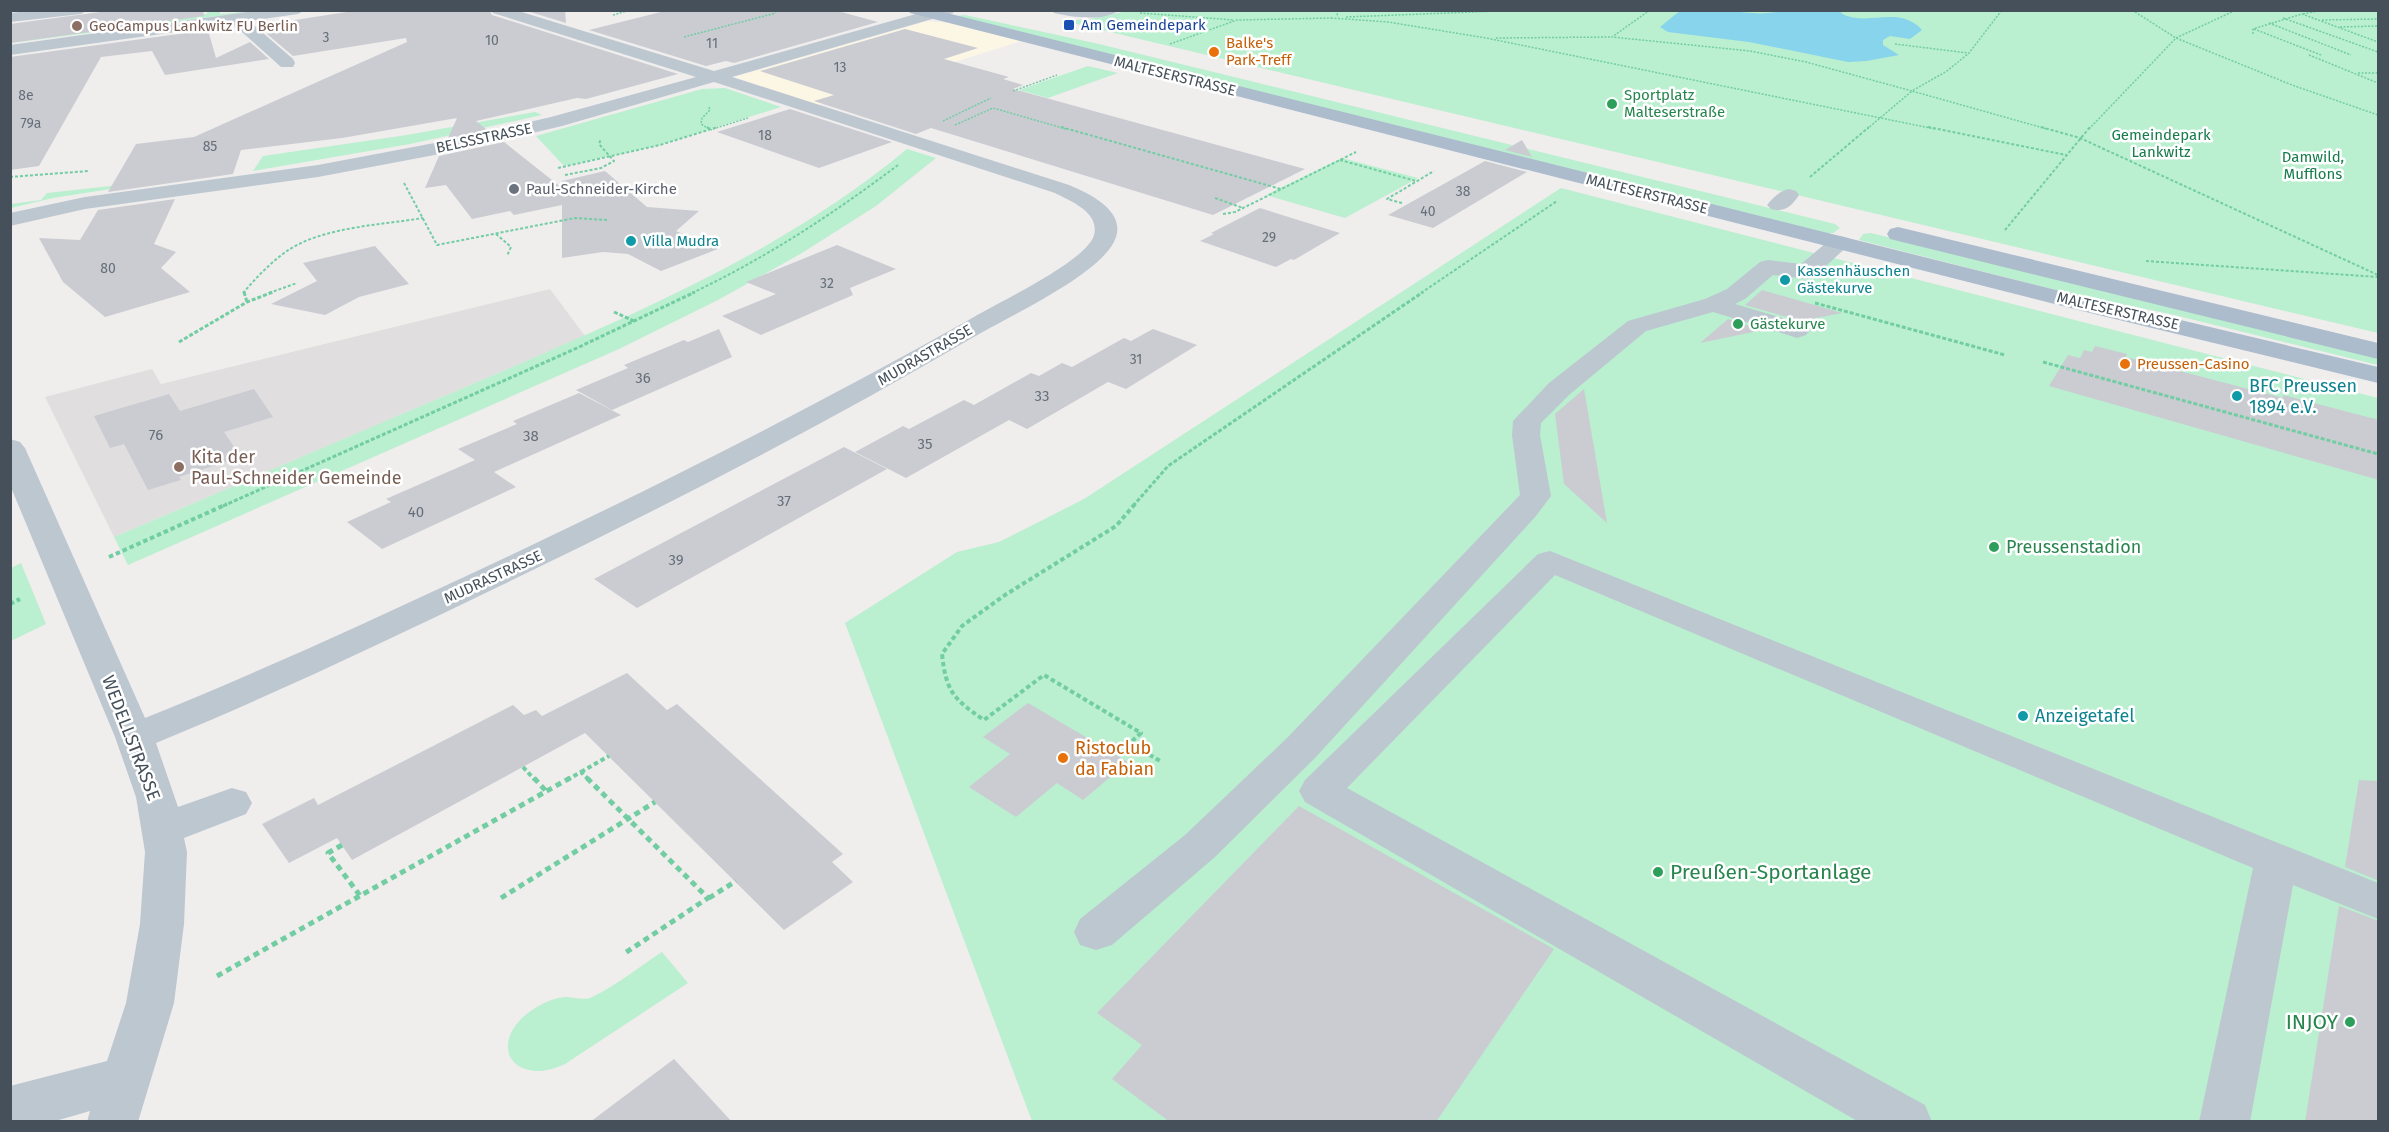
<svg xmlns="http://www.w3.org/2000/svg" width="2389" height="1132" font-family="'Fira Sans',sans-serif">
<rect width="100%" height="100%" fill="#f0eded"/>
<path fill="#fcf6e5" d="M927 21 949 23 1021 41 819 105 734 77Z"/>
<path fill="#e1dedf" d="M550 289 585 336 114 537 45 397 152 369 161 384Z"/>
<path fill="#baefd0" d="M1132 10 2374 11 2378 12V333L1064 21 1089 19Z
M208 11H220V14L256 11 11 43 10 40 207 14Z
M965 15 1099 44 1835 224 1840 228 1833 233H1826L955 16Z
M1088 66 1118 73 1048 98 1019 90Z
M725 88 781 107 659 145 564 166 536 136 702 89Z
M535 112 542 115 410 144 253 171 263 156 407 135Z
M907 149 936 158 876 206 802 253 718 300 619 349 128 565 114 537C237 485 359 432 482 380 630 316 782 253 907 149Z
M1342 158 1418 178 1345 218 1266 195Z
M120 185 117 188 53 198 11 208V204L41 200 47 193Z
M1561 188 2378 398V1121H1032L845 623 957 552 999 542 1084 499Z
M1871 233 2378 357V365L2170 314 2067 293 1859 240 1863 234Z
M21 563 46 624 11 641V568Z
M662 952 688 983 565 1064C553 1069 542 1073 529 1070 520 1068 512 1063 509 1054 501 1025 541 999 565 997 574 997 585 1001 592 997 616 986 640 966 662 952Z"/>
<path fill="#87d4ec" d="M1785 10 1842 11 1841 13C1865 28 1899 4 1922 30L1910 39 1890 36 1883 40V45L1899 55 1866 61 1848 62 1749 42 1668 32 1660 27C1667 22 1676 12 1684 10 1718 4 1752 20 1785 10Z"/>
<path fill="#caccd2" d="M115 10H203L204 16 10 43V24Z
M360 10H489L492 15 678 74 586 99 577 98 476 121 487 130 461 136 448 138 457 118 342 138 241 150 233 174 108 192 136 144 194 137 407 42 406 38 293 56 267 34 295 20Z
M524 10H565L566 23Z
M669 10H834L878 22 734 63 726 61 706 66 589 30Z
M905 29 978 48 944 59 1009 77 1003 79 1023 85 1013 89 1305 169 1213 215 931 128 916 134 814 101 834 95 760 71Z
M208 30 216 58 250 42 269 59 165 75 152 51 101 57 39 166 10 170V57Z
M790 109 892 142 819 168 717 132Z
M1522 140 1532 157 1505 150Z
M504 142 562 188V181L605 171 647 207 699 211 676 231 718 249 661 271 628 254 603 252 562 258V205L514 215 510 211 472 219 446 185 425 188 439 156Z
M1485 161 1527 172 1433 228 1388 215Z
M175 199 154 244 176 252 161 268 190 292 105 317 63 282 39 238 80 240 98 210Z
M1260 208 1340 233 1294 260 1291 259 1276 267 1200 241 1214 234 1211 233Z
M837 245 896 269 850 288 853 295 761 335 722 316 776 294 746 282Z
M375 246 409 284 359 297 325 315 271 304 317 281 303 263Z
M1762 290 1842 313 1801 321 1745 305Z
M1728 319 1763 330 1700 343Z
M719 329 732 357 612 410 576 390 628 368 624 365 684 340 688 342Z
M1153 329 1197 345 1126 389 1108 382 1027 429 1009 420 906 478 855 452 903 426 909 429 964 400 974 405 1031 373 1039 376 1062 363 1072 367 1124 338 1131 341Z
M2095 346 2127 354 2126 357 2283 398V395L2379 420V480L2049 386 2068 355 2080 358 2084 350 2092 352Z
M254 389 273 417 224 432 241 457 179 477 181 480 148 490 124 444 110 448 94 416 169 394 180 411Z
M1584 389 1607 523 1564 484 1555 414Z
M579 393 621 415 494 472 516 487 382 549 347 522 391 502 386 499 475 460 458 449 517 424 513 421Z
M844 447 887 469 637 608 594 579Z
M627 673 667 710 677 704 843 854 832 862 853 882 784 930 585 733 352 860 337 838 289 863 262 824 314 798 318 805 513 705 524 715 536 710 542 716Z
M1028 703 1128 762 1083 800 1057 783 1016 817 969 787 1010 754 983 737Z
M2359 780 2379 781V881L2345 867Z
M1299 806 1554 949 1436 1122H1170L1112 1079 1142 1045 1097 1013Z
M2339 906 2379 921V1122H2305Z
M674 1059 732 1122H590Z"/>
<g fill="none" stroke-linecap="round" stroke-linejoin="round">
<path stroke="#72cda3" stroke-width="1.5" stroke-dasharray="2 1.5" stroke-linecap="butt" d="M1336 10 1338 17
M1650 10 1612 37 1750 51 1806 62 1912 91 1947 71 1969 53 2002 10
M1751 10H1769
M2132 10 2176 38 2292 85 2378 115
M1140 13 1234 20
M2303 14 2323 10
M613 15 630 10
M1346 17 1524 10
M1331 18 1388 22 1486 38 1935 129
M2283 18 2378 52
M2322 20 2378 19
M2269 23 2351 55
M2340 27 2378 26
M2254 29 2321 55
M2253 34V29L2302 14 2378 42
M684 37 776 13
M1496 38 1612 37
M1170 44 1237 20 1332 18
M1895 44 1968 53
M2309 55 2378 83
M2358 73H2378
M1013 91 1057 75
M709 107 710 110 702 118 701 124 709 129
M943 121 991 98
M955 125 993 108 1066 129
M713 129 748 118
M1867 129 1912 91 2047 129
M2089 129 2176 38 2236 10"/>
<path stroke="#72cda3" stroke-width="2" stroke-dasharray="3 2" stroke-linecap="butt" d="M707 127 712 130
M1061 127 1281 189
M1928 127 2066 155
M2041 127 2080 138 2378 275
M1340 160 1416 181
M558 168 660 145 718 127
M565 175 601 168 614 161 599 144 601 139
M10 177 88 171
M1810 177 1869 127
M404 183 437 245 575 218 607 220
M1215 198 1243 208
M1402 203 1387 199 1434 171
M1223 214 1235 212 1356 152
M2005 230 2090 127
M496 234 511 247 507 256
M2146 261 2378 277
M243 293C255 279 271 262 287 251 322 227 381 225 423 218
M269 293 297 283
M692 293C766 258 833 214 898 165
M1421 293 1557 201"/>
<path stroke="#72cda3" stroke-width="3" stroke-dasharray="4 2" stroke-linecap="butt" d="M244 292 247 302
M1815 303 2005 355
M614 312 634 321
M179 342 247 302 273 292
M2043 362 2378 454
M223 506 577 348 695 292
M1133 506 1168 466 1423 292"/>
<path stroke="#72cda3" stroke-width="4" stroke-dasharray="4.5 3" stroke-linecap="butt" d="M1135 504 1116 526 1005 595 962 626 942 654C946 691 953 699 984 720L1044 675 1141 733 1130 743 1160 761
M109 557 227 504
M10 604 20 599
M523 767 535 780
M581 772 609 756
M567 780 581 772 589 780"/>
<path stroke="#72cda3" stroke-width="5" stroke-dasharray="6 4.5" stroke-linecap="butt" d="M534 778 547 792
M587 778 708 898 625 953
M342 845 328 853 361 897
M501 898 655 802
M709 898 736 881
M217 976 570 778"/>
<path fill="#bdc7d0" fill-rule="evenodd" d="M37 10H88L81 14 10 22V13Z
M262 10H305L298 14 249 21 293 59 295 63 293 67H281L233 24 10 55V45Z
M491 10H515L714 71 930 10H955L953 13 732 77 1069 185C1088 193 1125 210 1116 237 1105 272 1012 315 979 334 824 425 664 507 502 585 388 640 273 695 156 743L178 807 232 788 246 792 252 803 246 814 184 838 187 852 184 924 174 1003 138 1122H87L90 1111 52 1122H10V1086L107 1061 126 1003 140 924 145 852 136 797 115 737 10 485V439L20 442 25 448 145 718C252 675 357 627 462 578 636 497 807 411 974 317 999 302 1087 261 1094 235 1100 212 1070 201 1055 193L714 82 562 126 461 150 318 177 85 209 10 226V213L85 197 318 165 461 138 551 117 696 77 493 13Z
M1052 10H1119C1106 22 1070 17 1054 13Z
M1789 189 1796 191 1799 195C1792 206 1784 213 1771 209L1767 205C1773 197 1780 191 1789 189Z
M1840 236 1848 238 1851 243 1814 277 1806 279 1773 275 1745 299 1735 304 1806 325 1810 330 1806 335 1797 338 1788 335 1713 312 1646 331 1569 395 1541 423 1540 435 1551 496 1536 516 1315 758 1215 857 1112 945 1096 950 1080 945 1074 932 1080 919 1185 835 1287 738 1520 495 1512 435 1513 421 1549 383 1628 321 1705 299 1727 289 1760 262 1768 260 1801 264 1832 238Z
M1550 551 2378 883V919L2293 885 2250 1122H2199L2253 868 1555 575 1347 788 1925 1105 1932 1122H1859L1305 802 1299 791 1305 780 1538 554Z"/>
<path fill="#acbccd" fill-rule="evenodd" d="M908 10H935L2092 299 2378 367V383L2082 311 910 13Z
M1898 227 2378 343V359L1890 239 1887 234 1890 229Z"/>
</g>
<rect fill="#1a4fb4" stroke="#fff" stroke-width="2" x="1063" y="19" width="12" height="12" rx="3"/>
<g fill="#8d6e63" stroke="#fff" stroke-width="2">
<circle cx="77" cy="26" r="6"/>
<circle cx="179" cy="467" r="6"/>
</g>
<g fill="#e8710a" stroke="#fff" stroke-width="2">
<circle cx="1214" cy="52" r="6"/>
<circle cx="2125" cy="364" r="6"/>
<circle cx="1063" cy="758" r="6"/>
</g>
<g fill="#2e9e5b" stroke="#fff" stroke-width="2">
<circle cx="1612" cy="104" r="6"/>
<circle cx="1738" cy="324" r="6"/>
<circle cx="1994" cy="547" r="6"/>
<circle cx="1658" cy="872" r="6"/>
<circle cx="2350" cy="1022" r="6"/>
</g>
<circle fill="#6b7280" stroke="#fff" stroke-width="2" cx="514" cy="189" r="6"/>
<g fill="#0f9aa8" stroke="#fff" stroke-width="2">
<circle cx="631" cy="241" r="6"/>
<circle cx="1785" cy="280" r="6"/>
<circle cx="2237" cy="396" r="6"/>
<circle cx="2023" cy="716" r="6"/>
</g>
<g text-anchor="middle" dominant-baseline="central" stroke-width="5" stroke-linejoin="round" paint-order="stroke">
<g font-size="14" fill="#666f78">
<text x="326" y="37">3</text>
<text x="492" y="40">10</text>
<text x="712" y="43">11</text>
<text x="840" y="67">13</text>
<text x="26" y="95">8e</text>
<text x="31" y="123">79a</text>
<text x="765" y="135">18</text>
<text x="210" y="146">85</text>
<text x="1463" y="191">38</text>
<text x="1428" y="211">40</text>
<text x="1269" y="237">29</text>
<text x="108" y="268">80</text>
<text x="827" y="283">32</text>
<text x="1136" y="359">31</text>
</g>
<g font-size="15" fill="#164399" stroke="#fff" text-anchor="start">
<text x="1081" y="25">Am Gemeindepark</text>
</g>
<g font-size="15" fill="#785e54" stroke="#fff" text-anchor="start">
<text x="89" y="26">GeoCampus Lankwitz FU Berlin</text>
</g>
<g font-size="15" fill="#c56008" stroke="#fff" text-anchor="start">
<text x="1226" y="43">Balke's<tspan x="1226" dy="17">Park-Treff</tspan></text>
<text x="2137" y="364">Preussen-Casino</text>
</g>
<g font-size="15" fill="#45505a" stroke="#fff">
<text transform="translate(1175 76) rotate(14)">MALTESERSTRASSE</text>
<text transform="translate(484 138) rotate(-12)">BELSSSTRASSE</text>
<text transform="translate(1647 194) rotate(14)">MALTESERSTRASSE</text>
<text transform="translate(2118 311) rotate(13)">MALTESERSTRASSE</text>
<text transform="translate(925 355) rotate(-30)">MUDRASTRASSE</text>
<text transform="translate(493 577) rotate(-25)">MUDRASTRASSE</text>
</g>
<g font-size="15" fill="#27864d" stroke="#fff" text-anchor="start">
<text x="1624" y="95">Sportplatz<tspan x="1624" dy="17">Malteserstraße</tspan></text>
<text x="1750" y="324">Gästekurve</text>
</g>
<g font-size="15" fill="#167c4c" stroke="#fff">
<text x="2161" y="135">Gemeindepark<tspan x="2161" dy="17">Lankwitz</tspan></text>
<text x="2313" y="157">Damwild,<tspan x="2313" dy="17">Mufflons</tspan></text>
</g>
<g font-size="15" fill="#5b616d" stroke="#fff" text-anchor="start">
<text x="526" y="189">Paul-Schneider-Kirche</text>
</g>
<g font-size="15" fill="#0d838f" stroke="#fff" text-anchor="start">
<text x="643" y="241">Villa Mudra</text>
<text x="1797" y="271">Kassenhäuschen<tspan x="1797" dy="17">Gästekurve</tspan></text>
</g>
<g font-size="15" fill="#666f78">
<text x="643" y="378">36</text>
<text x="1042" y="396">33</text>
<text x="156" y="435">76</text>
<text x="531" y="436">38</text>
<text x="925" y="444">35</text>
<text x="784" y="501">37</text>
<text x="416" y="512">40</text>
<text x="676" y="560">39</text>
</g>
<g font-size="18" fill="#0d838f" stroke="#fff" text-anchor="start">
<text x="2249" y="386">BFC Preussen<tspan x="2249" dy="21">1894 e.V.</tspan></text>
<text x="2035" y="716">Anzeigetafel</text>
</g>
<g font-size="18" fill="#785e54" stroke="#fff" text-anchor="start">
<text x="191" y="457">Kita der<tspan x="191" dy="21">Paul-Schneider Gemeinde</tspan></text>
</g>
<g font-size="18" fill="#27864d" stroke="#fff" text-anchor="start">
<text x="2006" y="547">Preussenstadion</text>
</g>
<g font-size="18" fill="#45505a" stroke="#fff">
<text transform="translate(131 738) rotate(69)">WEDELLSTRASSE</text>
</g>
<g font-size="18" fill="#c56008" stroke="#fff" text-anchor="start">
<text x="1075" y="748">Ristoclub<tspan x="1075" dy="21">da Fabian</tspan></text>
</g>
<g font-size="21" fill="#27864d" stroke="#fff" text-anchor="start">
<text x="1670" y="872">Preußen-Sportanlage</text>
<text x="2338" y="1022" text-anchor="end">INJOY</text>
</g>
</g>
<rect width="2389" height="1132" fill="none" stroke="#45505a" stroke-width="24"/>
</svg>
